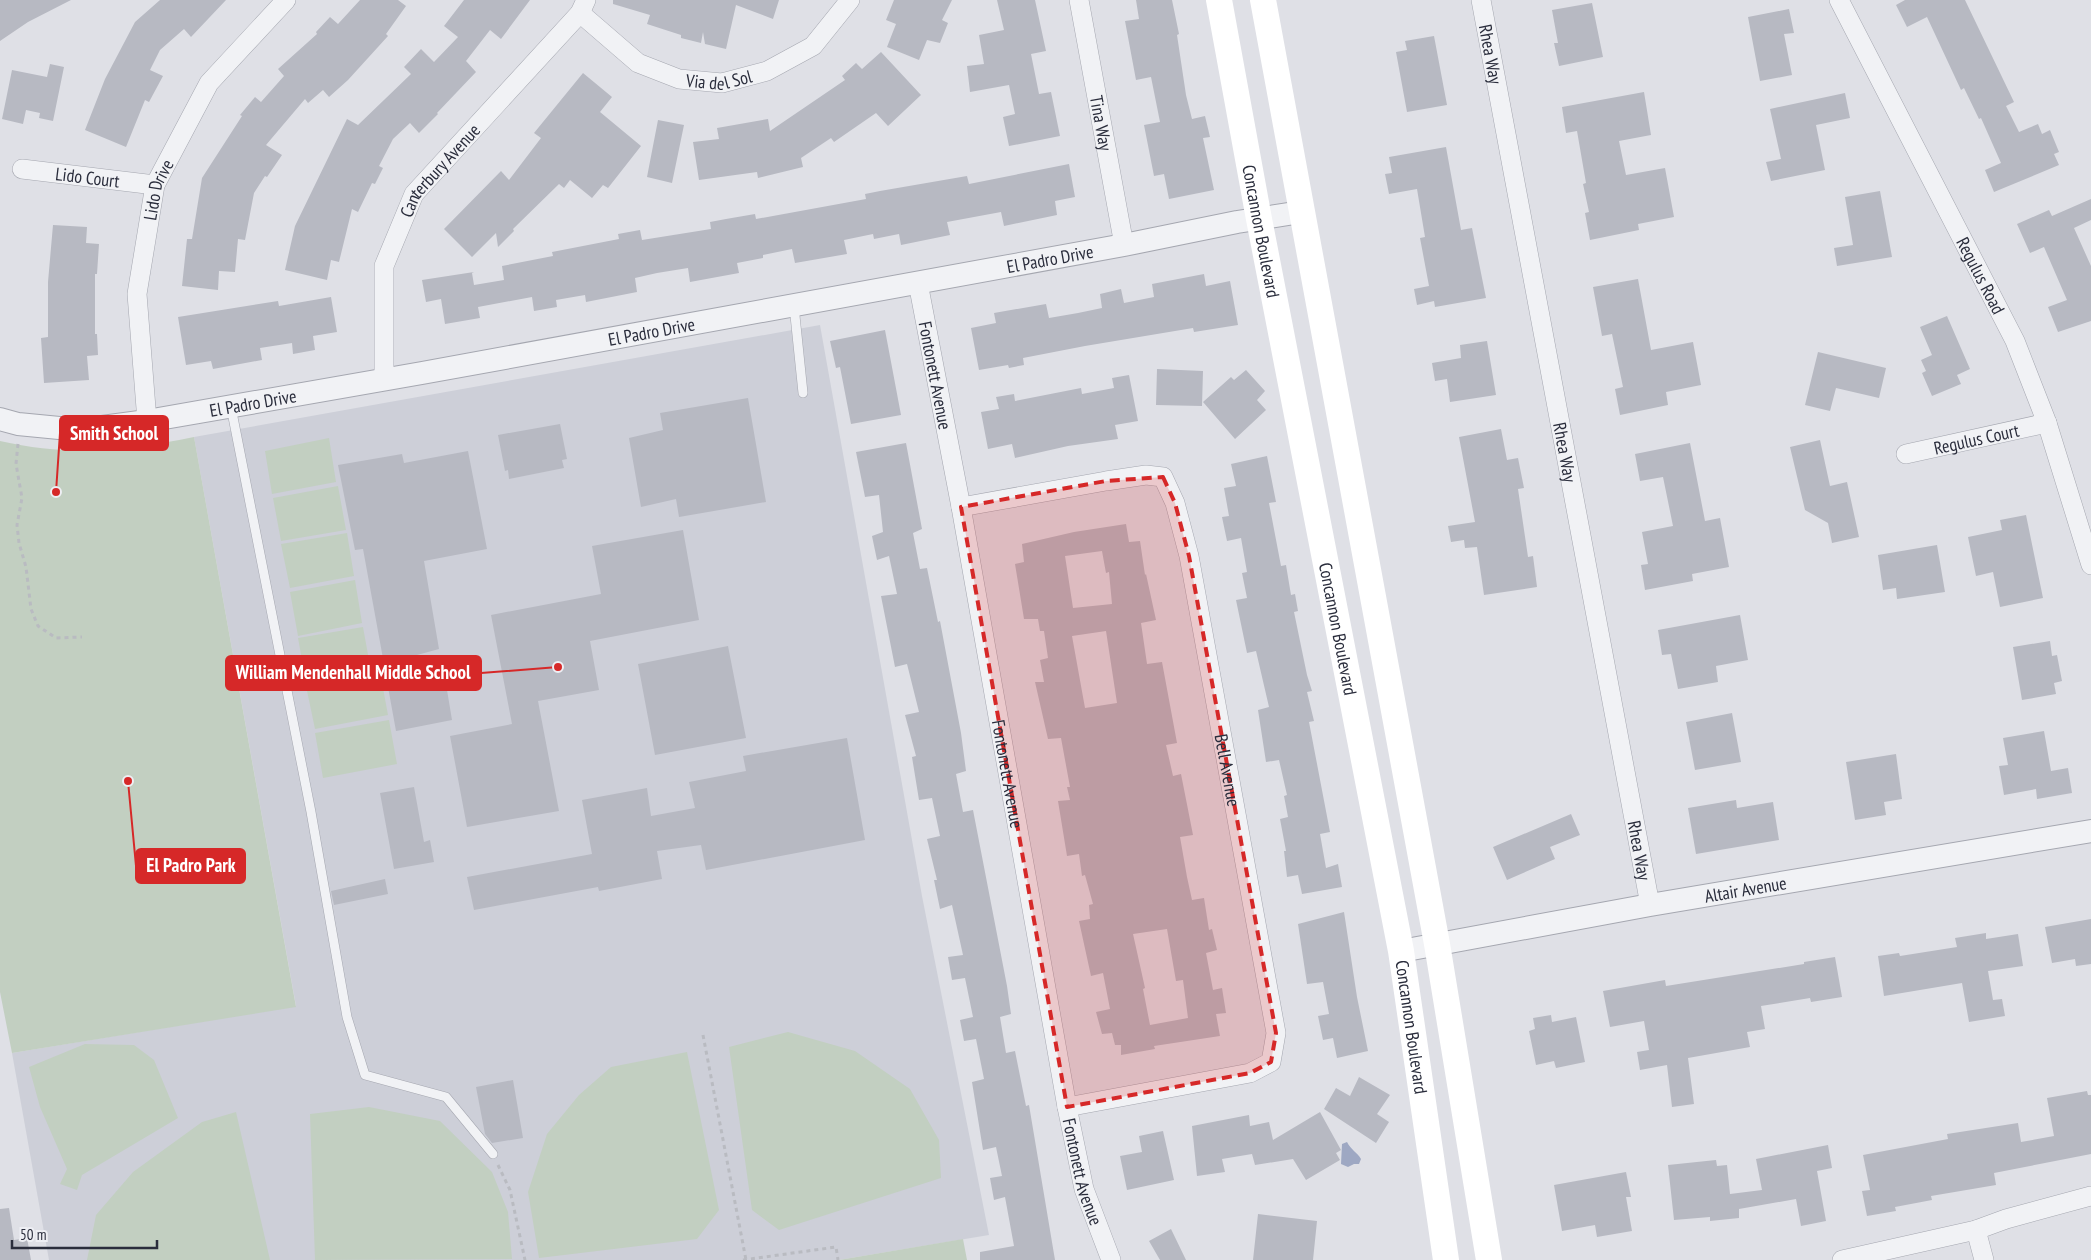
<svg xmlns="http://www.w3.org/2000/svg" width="2091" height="1260" font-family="'PT Sans Narrow',sans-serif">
<rect width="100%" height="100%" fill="#dfe0e6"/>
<path fill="#cdcfd8" d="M820 325 922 896 989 1235 839 1260H49L12 1053 296 1006 194 437Z"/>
<path fill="#c2cfc1" d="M194 437 296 1007 12 1053 0 992V441C70 457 125 451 194 437Z
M329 438 336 482 272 494 265 451Z
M338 486 346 530 281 541 273 498Z
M347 533 354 576 290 588 281 544Z
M355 580 362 623 298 636 290 592Z
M363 627 371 671 306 682 298 638Z
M380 672 388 715 315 729 306 686Z
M389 720 397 764 323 778 315 733Z
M788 1032 855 1051 910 1089 939 1140 941 1178 779 1230 752 1210 729 1047Z
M85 1044 134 1045 154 1060 178 1118 82 1175 77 1190 60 1184 67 1169 40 1107 29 1067Z
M687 1052 719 1210 697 1239 539 1258 528 1192 547 1134 579 1095 611 1067Z
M369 1107 440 1121 492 1172 508 1212 512 1259 315 1260 310 1114Z
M236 1112 270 1260H87L96 1215 133 1172 202 1122Z
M963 1239 967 1260H839Z"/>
<path fill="#9ea8c3" d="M1347 1142C1351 1150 1357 1152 1361 1159L1359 1164H1354L1348 1167 1341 1164 1342 1144Z"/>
<path fill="#b7b9c2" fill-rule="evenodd" d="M0 0H71L28 22 0 41Z
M160 0H226L191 37 184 29 160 50 150 70 163 76 149 102 145 100 126 147 85 130 105 79 135 22Z
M360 0H398L406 6 386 34 388 36 348 80 329 97 323 90 308 103 305 99 266 145 282 155 267 177 265 176 254 193 245 240 238 239 235 272 219 271 218 290 182 286 187 239H192L202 178 242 116 240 115 255 97 261 102 284 76 278 69 317 34 316 32 330 17 338 24Z
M464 0H530L501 39 490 30 466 61 476 72 437 113 438 114 419 133 410 123 393 139 379 166 383 168 375 184 372 183 358 212 352 209 339 262 331 260 327 280 285 270 295 226 347 119 358 125 411 74 404 67 421 49 434 62 458 37 444 26Z
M613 0H779L773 19 736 5 726 49 705 44 703 32 701 43 681 38V35L647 24 650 15 613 4Z
M894 0H952L942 20 948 23 940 43 927 40 919 60 887 47 896 24 886 20Z
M997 0H1035L1046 51 1031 54 1039 94 1051 92 1060 136 1009 146 1003 117 1015 114 1009 85 970 92 967 66 984 64 979 35 1004 30Z
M1136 0H1172L1179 34 1177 35 1186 95 1192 119 1205 116 1210 137 1203 138 1214 190 1169 199 1164 174 1154 176 1144 125 1160 122 1151 77 1136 80 1125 21 1139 19Z
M1905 0H1965L2014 102 2006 106 2019 132 2038 124 2042 134 2050 130 2059 152 2054 154 2059 165 1994 192 1985 170 2001 163 1981 118 1979 119 1964 88 1961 90 1927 17 1907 27 1896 5Z
M1592 3 1603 57 1559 66 1554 43H1558L1552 10Z
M1789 9 1794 33 1784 34 1792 75 1760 81 1748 17Z
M1434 36 1447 105 1407 112 1396 52 1407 50 1405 41Z
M881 52 921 95 888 126 876 113 834 142 831 138 801 158 803 167 758 178 757 172 699 180 693 142 719 139 717 128 768 119 770 131 845 80 842 76 856 63 862 69Z
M50 64 64 67 53 121 39 118 40 113 26 110 23 124 2 119 12 70 47 77Z
M583 73 612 97 600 112 641 146 608 188 603 185 592 198 570 180 564 188 559 184 513 229 514 231 498 247 496 233 472 257 444 229 501 171 509 180 541 138 534 133Z
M1644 92 1651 135 1619 141 1626 175 1665 168 1674 217 1638 224 1639 230 1590 240 1585 213 1589 212 1583 184 1586 183 1577 131 1566 133 1562 107Z
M1845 93 1850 118 1816 125 1825 170 1771 181 1766 162 1781 159 1770 109Z
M658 120 684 125 672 183 647 177Z
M1446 147 1461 230 1472 228 1486 298 1435 307 1434 301 1417 305 1414 289 1429 286 1420 238 1425 237 1417 189 1389 194 1385 174 1392 173 1389 157Z
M1069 164 1075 197 1055 201 1057 215 1004 226 1001 212 947 222 950 235 901 245 899 234 874 239 873 234 844 240 847 254 795 263 792 249 763 255V258L737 263 739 273 690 282 688 268 657 273 635 278 637 292 586 302 585 295 556 300 557 307 534 311 532 297 478 307 480 318 445 324 441 299 426 302 422 280 474 272 472 273 474 285 504 280 502 266 553 256 552 252 619 239 618 234 640 230 642 240 711 229 710 222 726 219 755 214 756 219 866 199 865 194 880 191 967 176 969 184Z
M1880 191 1892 257 1837 266 1834 248 1853 245 1845 197Z
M2091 199V220L2074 228 2091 266V321L2058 332 2048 307 2067 300 2044 247 2030 253 2017 224 2049 210 2052 216Z
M53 225 87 227 86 243 99 244 97 274H95V334H97L98 355 87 356 89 380 44 383 41 338 48 337V282Z
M1204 274 1206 286 1230 281 1238 325 1194 332 1193 328 1085 346 1023 358 1024 365 1009 368 1008 365 979 370 971 328 996 323 994 313 1046 304 1049 318 1078 313 1102 308 1100 294 1121 289 1124 303 1154 297 1152 284Z
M1638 279 1651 350 1693 342 1701 385 1666 392 1668 405 1620 415 1615 389 1623 387 1612 334 1602 336 1593 287Z
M331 297 337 332 313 336 315 350 293 354 292 343 260 348 262 360 213 369 211 361 186 365 178 317 278 301 279 306Z
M1947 316 1970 369 1957 375 1961 384 1932 396 1922 373 1926 371 1921 360 1932 355 1920 327Z
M885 330 901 415 851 424 840 367 836 368 830 341Z
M1487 341 1496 395 1450 402 1447 379 1435 381 1432 363 1461 358 1460 345Z
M1818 352 1886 368 1879 398 1836 388 1830 411 1805 405Z
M1157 369 1203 371 1202 406 1156 405Z
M1246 370 1265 391 1257 400 1266 410 1235 439 1203 402 1231 377 1234 380Z
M1129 375 1138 421 1115 425 1118 439 1068 446 1015 458 1012 444 988 449 981 412 999 409 996 397 1014 394 1015 401 1081 388 1082 394 1114 388 1112 378Z
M748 398 766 502 679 517 676 499 641 507 629 438 663 430 660 413Z
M560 424 567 459 562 460 564 468 509 479 508 470 505 471 498 435Z
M1501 429 1507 460 1518 458 1524 488 1518 489 1528 557 1533 556 1537 587 1484 595 1477 547 1465 548 1464 540 1451 542 1448 526 1475 522 1459 437Z
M1820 440 1830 486 1847 482 1859 537 1832 543 1828 523 1805 510 1790 447Z
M906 443 922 529 913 533 920 569 927 568 938 622 940 621 961 733 966 771 956 774 963 812 973 810 1007 986 1011 1014 1000 1017 1006 1053 1015 1051 1026 1106 1029 1105 1055 1260H980V1252L1014 1246 1005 1197 994 1200 990 1178 1002 1176 996 1147 983 1150 972 1082 984 1079 976 1039 964 1041 960 1020 973 1017 965 978 952 980 948 957 963 955 952 905 940 909 934 880H937L927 839 940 836 932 798 919 800 912 757 916 756 905 715 919 712 907 664 895 667 881 596 897 594 889 556 877 560 872 536 883 532 879 495 865 497 856 452Z
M1690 443 1705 521 1720 518 1729 567 1692 574 1693 581 1645 590 1641 565 1648 564 1642 532 1673 526 1663 477 1640 481 1635 454Z
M468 451 487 549 424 561 439 649 384 664 363 549 355 550 338 465 402 454 404 463Z
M1267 456 1276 502 1269 503 1281 566 1286 565 1291 595 1295 594 1298 611 1294 612 1307 675 1312 691 1307 692 1314 721 1309 722 1330 832 1320 834 1326 868 1338 864 1342 887 1302 894 1298 875 1287 877 1284 851H1286L1280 819 1288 817 1284 796 1287 795 1279 760 1266 762 1258 710 1269 707 1256 651 1247 653 1236 600 1247 598 1242 573 1247 572 1241 538 1227 541 1222 517 1229 516 1224 488 1236 486 1231 464Z
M2026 515 2043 598 2000 607 1993 572 1976 576 1968 537 2002 530 2000 520Z
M1126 524 1129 542 1140 541 1145 575 1146 574 1156 620 1141 623 1147 664 1162 662 1177 743 1166 745 1173 776 1181 774 1193 835 1180 837 1187 877 1192 900 1204 898 1209 930 1212 929 1217 950 1206 953 1213 990 1222 988 1226 1013 1216 1014 1220 1036 1154 1046 1155 1049 1121 1055V1045H1115L1112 1033 1102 1034 1096 1012 1110 1009 1103 973 1091 976 1079 921 1090 919 1089 905 1093 904 1085 875 1082 876 1079 854 1067 856 1058 801 1070 800 1067 787H1070L1061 738 1048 739 1035 682H1044L1040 660 1048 658 1044 631H1040L1038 619H1024L1015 564 1024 562 1022 544 1074 532ZM1102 551 1106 573 1109 572 1112 604 1073 608 1065 556ZM1106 631 1117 703 1085 708 1072 636ZM1167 929 1176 981 1183 980 1188 1018 1150 1025 1143 989 1145 988 1133 934Z
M683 530 699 620 590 641 599 690 538 701 559 811 467 827 450 736 512 724 491 615 601 594 592 546Z
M1937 545 1945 592 1897 599 1896 588 1883 590 1878 555Z
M1740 615 1748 660 1716 666 1718 682 1678 689 1671 654 1662 655 1658 630Z
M2050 641 2052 656 2057 655 2062 681 2054 683 2056 694 2022 700 2013 647Z
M728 646 746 738 655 755 638 664Z
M445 678 452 720 396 731 388 687Z
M1732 713 1741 762 1695 770 1686 722Z
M2044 731 2051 771 2068 768 2072 793 2037 799 2036 789 2004 795 1999 766 2008 765 2003 738Z
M847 738 865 840 706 870 701 845 657 851 662 879 599 891 598 887 474 910 467 877 592 854 582 800 647 788 651 816 695 808 689 782 746 771 743 756Z
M1896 754 1902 799 1884 802 1886 815 1855 820 1846 762Z
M414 787 424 842 430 840 434 862 394 869 380 793Z
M1736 800 1737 808 1773 802 1779 840 1696 854 1688 808Z
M1571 814 1580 835 1550 847 1555 859 1507 880 1493 847Z
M385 879 388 894 334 905 331 891Z
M1344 912 1357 997 1368 1051 1337 1058 1333 1038 1323 1040 1318 1016 1329 1014 1323 982 1307 984 1298 924Z
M2091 919V964L2076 966 2075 959 2052 963 2045 927Z
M1986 933V939L2018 934 2023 966 1988 971 1993 1000 2002 999 2005 1016 1969 1022 1962 983 1884 996 1878 956 1899 953 1900 956 1957 947 1955 938Z
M1835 957 1842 997 1811 1002 1810 998 1761 1006 1765 1029 1747 1032 1750 1047 1688 1058 1694 1104 1672 1107 1667 1065 1640 1070 1637 1052 1649 1050 1644 1021 1610 1027 1603 991 1665 980 1666 986 1804 964V962Z
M1551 1015 1552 1022 1576 1017 1585 1062 1556 1068 1554 1061 1536 1065 1529 1031 1535 1029 1533 1018Z
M1359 1077 1390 1095 1377 1114 1389 1122 1376 1143 1324 1109 1336 1088 1350 1096Z
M513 1080 523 1138 492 1143 485 1134 476 1087Z
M2087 1091 2088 1095H2091V1154L1994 1173 1996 1185 1931 1196 1932 1200 1895 1207 1896 1211 1867 1216 1862 1191 1870 1190 1863 1155 1948 1139 1947 1134 2018 1123 2021 1142 2054 1136 2047 1098Z
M1320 1112 1341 1150 1336 1153 1340 1160 1306 1180 1293 1159 1255 1165 1252 1154 1222 1159 1225 1172 1197 1176 1192 1126 1249 1115 1250 1126 1269 1122 1273 1140Z
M1163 1131 1174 1180 1127 1190 1120 1156 1142 1152 1139 1136Z
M1828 1145 1832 1168 1817 1171 1826 1221 1801 1226 1796 1199 1739 1209V1218L1710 1221V1217L1674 1220 1668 1165 1716 1160 1717 1166 1727 1165 1730 1194 1762 1190 1756 1159Z
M1626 1172 1631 1197H1626L1632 1231 1597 1237 1595 1225 1562 1231 1554 1185Z
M9 1208 14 1240 27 1238 31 1260H0V1209Z
M1258 1214 1317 1221 1313 1260H1253Z
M1171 1229 1186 1260H1160L1149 1241Z"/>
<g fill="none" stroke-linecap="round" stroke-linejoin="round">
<defs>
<path id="service" d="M794 306 803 393
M231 407 311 812 347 1017 365 1075 446 1097 493 1154"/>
<g id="minor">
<path id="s1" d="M1079 0 1124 245"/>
<path id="s2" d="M1481 0 1650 905"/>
<path id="s3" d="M1839 0 2015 341 2047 423 2091 565"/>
<path id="s4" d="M580 13 638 63 679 79 722 83 767 71 813 46 850 0"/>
<path id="s5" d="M22 169 155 185"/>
<path id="s6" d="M918 283 961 507 1067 1107 1084 1189 1111 1260"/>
<path id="s7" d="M384 380V266L414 194 580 13 586 0"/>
<path id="s8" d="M147 421 137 294 155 185 209 83 286 0"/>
<path id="s9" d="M1906 454 2047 423"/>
<path id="s10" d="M961 507 1106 481 1146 475 1163 477 1175 503 1189 556 1276 1033 1271 1062 1250 1073 1067 1107"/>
<path d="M1976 1230 1984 1260"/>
<path d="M1842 1260 1976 1230 2006 1219 2091 1196"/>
</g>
<g id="tertiary">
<path id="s11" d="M0 419 18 424 80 430 147 421 422 373 1124 245 1237 222 1301 212"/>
<path id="s12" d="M1401 951 1650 905 2091 831"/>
</g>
</defs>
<use href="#service" stroke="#a5a7b0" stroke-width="10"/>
<use href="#minor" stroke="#a5a7b0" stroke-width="20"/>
<use href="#tertiary" stroke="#a5a7b0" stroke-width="24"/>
<path stroke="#b9bbc1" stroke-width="3" stroke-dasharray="4 4" stroke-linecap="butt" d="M18 444 16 464 22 498 17 525 19 543 26 567 31 609 38 626 56 638 82 637
M703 1035 746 1260
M498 1165 510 1190 525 1260
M743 1260 836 1247 838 1260"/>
<use href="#service" stroke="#f1f2f5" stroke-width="9"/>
<use href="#minor" stroke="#f1f2f5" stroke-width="19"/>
<use href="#tertiary" stroke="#f1f2f5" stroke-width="22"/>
<g stroke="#fff" stroke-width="26">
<path id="s13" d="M1219 0 1259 219 1401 951 1446 1260"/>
<path d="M1263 0 1437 944 1489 1260"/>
</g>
</g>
<path fill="#d62828" fill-opacity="0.2" stroke="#d62828" stroke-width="4" stroke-dasharray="10 6" stroke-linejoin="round" d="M1163 477 1175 503 1189 556 1276 1033 1271 1062 1250 1073 1067 1107 961 507 1106 481Z"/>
<g text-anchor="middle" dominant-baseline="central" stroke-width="5" stroke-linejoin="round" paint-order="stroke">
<g font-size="18" fill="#2a2d3c" stroke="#eeeff4">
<text stroke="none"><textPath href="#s2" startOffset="55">Rhea Way</textPath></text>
<text stroke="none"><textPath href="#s4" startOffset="161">Via del Sol</textPath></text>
<text stroke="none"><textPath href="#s1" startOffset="125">Tina Way</textPath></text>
<text stroke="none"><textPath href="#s7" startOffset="226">Canterbury Avenue</textPath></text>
<text stroke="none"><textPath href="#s5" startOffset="66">Lido Court</textPath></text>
<text stroke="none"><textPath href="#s8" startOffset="234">Lido Drive</textPath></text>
<text stroke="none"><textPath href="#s13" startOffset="235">Concannon Boulevard</textPath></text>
<text stroke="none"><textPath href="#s11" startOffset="1066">El Padro Drive</textPath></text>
<text stroke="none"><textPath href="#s3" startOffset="310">Regulus Road</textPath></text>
<text stroke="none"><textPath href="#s11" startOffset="661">El Padro Drive</textPath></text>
<text stroke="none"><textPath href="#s6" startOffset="94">Fontonett Avenue</textPath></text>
<text stroke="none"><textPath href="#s11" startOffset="256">El Padro Drive</textPath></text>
<text stroke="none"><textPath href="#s9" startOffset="72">Regulus Court</textPath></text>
<text stroke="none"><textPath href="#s2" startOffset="460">Rhea Way</textPath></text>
<text stroke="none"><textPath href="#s13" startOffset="640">Concannon Boulevard</textPath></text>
<text stroke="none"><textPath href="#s10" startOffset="506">Bell Avenue</textPath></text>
<text stroke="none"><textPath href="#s6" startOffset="499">Fontonett Avenue</textPath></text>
<text stroke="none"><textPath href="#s2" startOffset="865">Rhea Way</textPath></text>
<text stroke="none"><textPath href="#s12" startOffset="350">Altair Avenue</textPath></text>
<text stroke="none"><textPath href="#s13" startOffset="1045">Concannon Boulevard</textPath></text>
<text stroke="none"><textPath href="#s6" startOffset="904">Fontonett Avenue</textPath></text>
</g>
</g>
<path fill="none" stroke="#d62828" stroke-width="2" d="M56 492L60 433M558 667L481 673M128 781L136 866"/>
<g fill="#d62828" stroke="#eeeff4" stroke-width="2">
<circle cx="56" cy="492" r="5"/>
<circle cx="558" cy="667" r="5"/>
<circle cx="128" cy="781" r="5"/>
</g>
<g fill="#d62828" stroke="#d62828" stroke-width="2">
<rect x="60" y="416" width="108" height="34" rx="5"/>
<rect x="226" y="656" width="255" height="34" rx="5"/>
<rect x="136" y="849" width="109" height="34" rx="5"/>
</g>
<g font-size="19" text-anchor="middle" font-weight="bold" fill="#fff">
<text x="114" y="440">Smith School</text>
<text x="353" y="679">William Mendenhall Middle School</text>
<text x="191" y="872">El Padro Park</text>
</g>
<path d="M12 1240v8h145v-8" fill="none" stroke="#2a2d3c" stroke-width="2.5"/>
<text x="20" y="1240" font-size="15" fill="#2a2d3c" stroke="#eeeff4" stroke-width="4" paint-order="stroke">50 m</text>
</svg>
